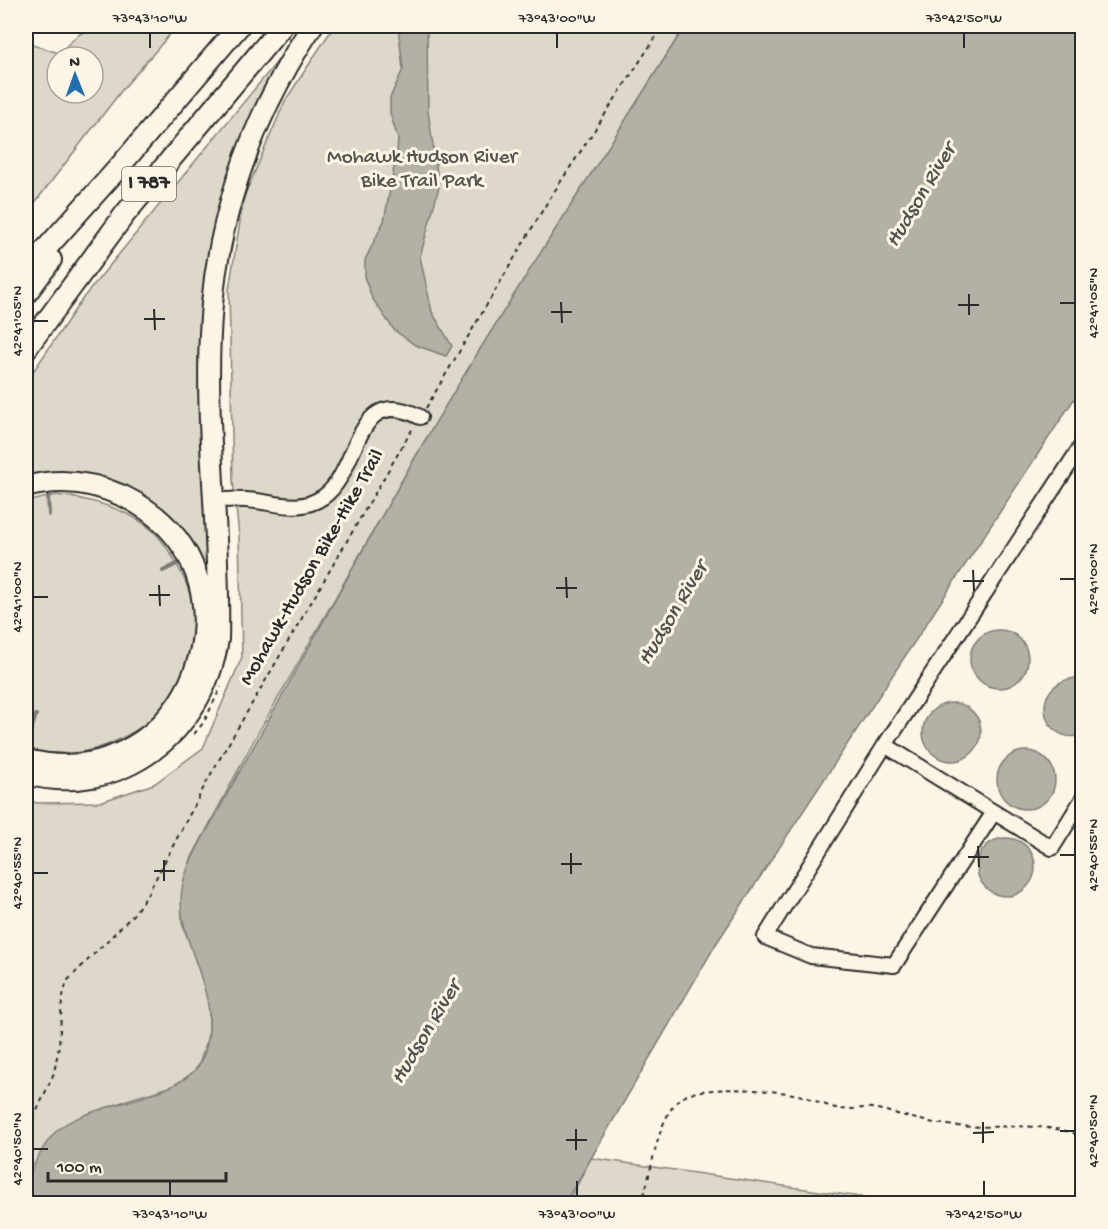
<svg xmlns="http://www.w3.org/2000/svg" width="1108" height="1229" font-family="'Gochi Hand',sans-serif">
<rect width="100%" height="100%" fill="#fcf5e5"/>
<filter id="ink" filterUnits="userSpaceOnUse"><feTurbulence type="fractalNoise" baseFrequency=".0167" numOctaves="2"/><feDisplacementMap in="SourceGraphic" scale="12" xChannelSelector="R" yChannelSelector="G"/><feConvolveMatrix kernelMatrix="1 2 1 2 8 2 1 2 1" color-interpolation-filters="sRGB"/></filter>
<g filter="url(#ink)">
<path fill="#ded8ca" stroke="#84827a" stroke-width="1.5" fill-rule="evenodd" d="M120 26H177L122 90 26 214V43L59 53 78 35 91 28 100 32ZM57 57H93V93H57Z
M334 26H685L424 442 253 742 191 859 183 885 182 923 206 987 209 1009V1032L199 1065 193 1073 173 1086 130 1099 67 1123 26 1181V799L37 803 100 802 154 784 203 748 242 657 239 535 233 481 229 289 244 197 285 101Z
M298 36 250 122 218 206 210 245 199 344 208 580 187 540 171 520 127 490 26 481V382L83 298Z
M56 495C90 499 130 508 156 534 170 549 186 578 191 598 198 629 186 681 166 706 154 721 134 732 118 740 90 754 56 758 26 748V502Z
M591 1158 902 1203H568Z"/>
<path fill="#b4b0a5" stroke="#7d7b74" stroke-width="1.5" d="M398 26H426L427 28 428 111 439 187 420 257 432 312 452 346 446 356 415 345 394 330 372 298 365 279V260L384 221 397 152 398 139 390 113V98L403 69Z
M685 26H1082V387L716 944 565 1203H26C25 1184 29 1174 38 1157 44 1146 50 1136 60 1128 96 1100 187 1100 203 1057 229 986 165 938 185 876 192 854 206 833 217 813 244 762 273 713 300 663 341 590 381 516 423 444 506 302 598 165 685 26Z
M970 659a29 29 0 1 1 58 0a29 29 0 1 1-58 0Z
M1075 678 1082 679V735C1042 747 1027 684 1075 678Z
M923 732a29 29 0 1 1 58 0a29 29 0 1 1-58 0Z
M997 780a29 29 0 1 1 58 0a29 29 0 1 1-58 0Z
M977 867a29 29 0 1 1 58 0a29 29 0 1 1-58 0Z"/>
<g fill="none" stroke-linecap="round" stroke-linejoin="round">
<path stroke="#7d7b74" stroke-width="4" d="M48 494 49 515
M163 571 179 563
M26 744 36 715"/>
<defs>
<path id="minor" d="M1082 445 885 745 1052 848 1082 800
M214 500C228 500 242 499 256 501 279 504 301 512 323 497 361 471 353 382 420 417
M885 745 765 937 811 956 894 965 994 812"/>
<path id="highway" d="M26 271 120 166 239 26
M26 294 51 260
M26 349 125 214 282 26
M26 487C58 478 92 482 123 496 277 570 192 801 26 760
M26 774C120 799 204 733 218 639 221 528 202 415 212 304 221 204 257 110 312 26"/>
</defs>
<use href="#minor" stroke="#2b2b2b" stroke-width="18"/>
<use href="#highway" stroke="#2b2b2b" stroke-width="24"/>
<path stroke="#2b2b2b" stroke-width="2" stroke-dasharray="4.5 4.5" stroke-linecap="butt" d="M426 408 548 201 663 26
M194 734 204 722 221 687
M26 1135 54 1073 59 1046 62 1000 67 981 132 916 146 897 212 772 413 428
M641 1204C652 1177 656 1111 685 1096 704 1085 770 1090 793 1094 809 1096 825 1107 841 1109 851 1110 862 1107 872 1108 898 1113 921 1122 948 1125 993 1131 1038 1119 1082 1136"/>
<use href="#minor" stroke="#fcf5e5" stroke-width="14"/>
<use href="#highway" stroke="#fcf5e5" stroke-width="20"/>
</g>
</g>
<path fill="none" stroke="#2b2b2b" stroke-width="2" d="M150 33V48M557 33V48M964 33V48M969 294V315M561 302 562 323M1060 303H1075M958 305H979M154 309 155 330M551 312H572M144 319H165M33 321H48M973 570 974 591M566 577 567 598M1060 579H1075M963 581H984M159 585 160 606M556 588H577M149 595H170M33 597H48M978 846 979 867M571 853V874M1060 855H1075M968 857H989M164 860V881M561 864H582M154 871H175M33 873H48M983 1122V1143M576 1129V1150M1060 1131H1075M973 1133 994 1132M566 1140H587M33 1149H48M170 1181V1196M577 1181V1196M984 1181V1196"/>
<g text-anchor="middle" dominant-baseline="central" stroke-width="6" stroke-linejoin="round" paint-order="stroke">
<rect fill="#fcf5e5" stroke="#6a6863" stroke-width="1.5" x="122" y="167" width="54" height="34" rx="4.5"/>
<g font-size="20" font-weight="bold" fill="#2b2b2b">
<text x="149" y="184">I 787</text>
</g>
<g font-size="21" fill="#585653" stroke="#fcf5e5">
<text x="422" y="158">Mohawk Hudson River<tspan x="422" dy="24">Bike Trail Park</tspan></text>
</g>
<g font-size="21" fill="#2b2b2b" stroke="#fcf5e5">
<text transform="translate(313 568) rotate(-60)">Mohawk-Hudson Bike-Hike Trail</text>
</g>
<g font-size="22" font-style="italic" fill="#545350" stroke="#fcf5e5">
<text transform="translate(922 196) rotate(-59)">Hudson River</text>
<text transform="translate(674 614) rotate(-59)">Hudson River</text>
<text transform="translate(427 1033) rotate(-59)">Hudson River</text>
</g>
</g>
<rect width="1108" height="1229" fill="none" stroke="#fcf5e5" stroke-width="66"/>
<g transform="translate(75 75) rotate(359)"><circle r="28" fill="#fcf5e5" stroke="#a8a49b" stroke-width="1.5"/>
<path d="M0-4.5L10 22L0 15L-10 22Z" fill="#1f6fb2"/>
<text y="-9" font-size="16" font-weight="bold" text-anchor="middle" fill="#2b2b2b">N</text>
</g>
<path d="M48 1172v9h178v-9" fill="none" stroke="#2b2b2b" stroke-width="3"/>
<text x="57" y="1172" font-size="18" fill="#2b2b2b" stroke="#fcf5e5" stroke-width="4.5" paint-order="stroke">100 m</text>
<rect x="33" y="33" width="1042" height="1163" fill="none" stroke="#2b2b2b" stroke-width="2"/>
<g font-size="15" text-anchor="middle" fill="#2b2b2b">
<text x="150" y="22">73°43'10"W</text>
<text x="557" y="22">73°43'00"W</text>
<text x="964" y="22">73°42'50"W</text>
<text transform="translate(1092 303) rotate(-90)" y="5">42°41'05"N</text>
<text transform="translate(16 321) rotate(-90)" y="5">42°41'05"N</text>
<text transform="translate(1092 579) rotate(-90)" y="5">42°41'00"N</text>
<text transform="translate(16 597) rotate(-90)" y="5">42°41'00"N</text>
<text transform="translate(1092 855) rotate(-90)" y="5">42°40'55"N</text>
<text transform="translate(16 873) rotate(-90)" y="5">42°40'55"N</text>
<text transform="translate(1092 1131) rotate(-90)" y="5">42°40'50"N</text>
<text transform="translate(16 1149) rotate(-90)" y="5">42°40'50"N</text>
<text x="170" y="1218">73°43'10"W</text>
<text x="577" y="1218">73°43'00"W</text>
<text x="984" y="1218">73°42'50"W</text>
</g>
</svg>
